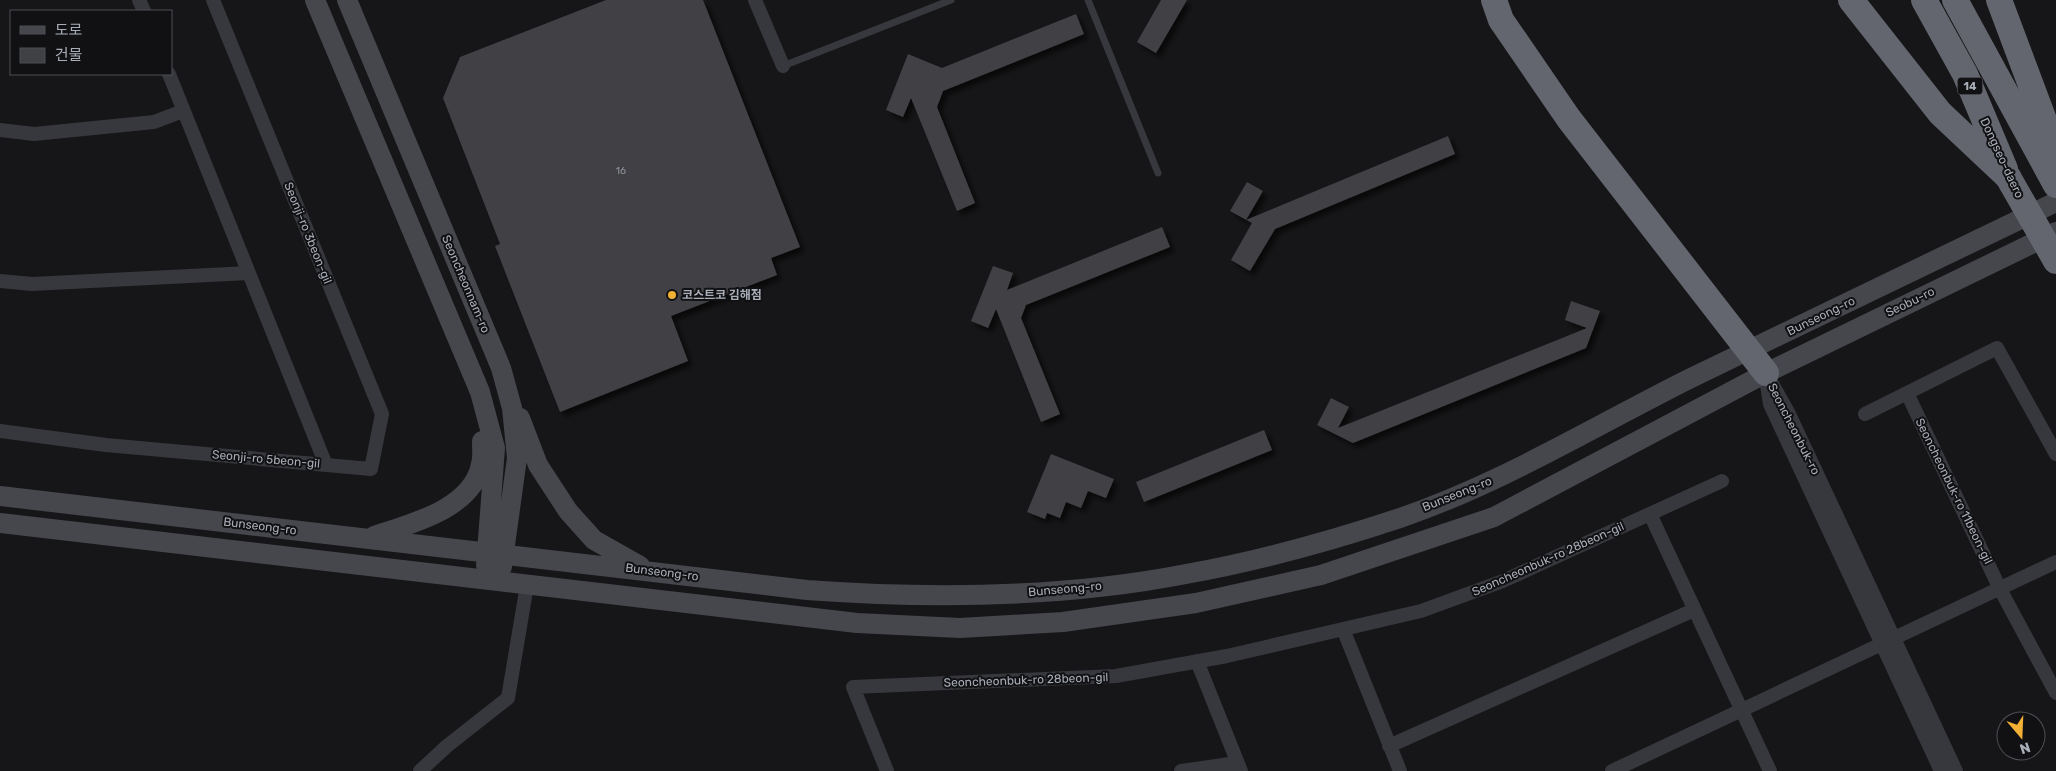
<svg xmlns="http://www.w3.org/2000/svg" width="2056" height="771" font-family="Rubik,'Noto Sans KR',sans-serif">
<defs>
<filter id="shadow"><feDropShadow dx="4.5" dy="4.5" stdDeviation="2.5" flood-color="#0009"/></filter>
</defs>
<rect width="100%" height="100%" fill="#161618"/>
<path fill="#404145" filter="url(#shadow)" d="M606 0H703L800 247 771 258 777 275 671 316 688 361 560 412 495 246 500 244 443 98 460 57Z
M1161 0H1187L1156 53 1137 42Z
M1076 14 1084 34 943 91 937 107 975 203 957 211 911 98 903 117 886 110 908 54 942 68Z
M1448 136 1455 154 1275 229 1250 271 1231 260 1252 223 1230 211 1247 182 1263 191 1246 220Z
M1162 227 1170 247 1026 305 1021 318 1060 414 1041 422 996 309 988 328 971 321 993 266 1013 273 1007 290Z
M1571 301 1600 311 1586 348 1353 443 1317 425 1331 398 1349 407 1338 428 1587 328 1565 320Z
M1264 430 1272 450 1144 502 1136 482Z
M1051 454 1114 479 1106 498 1088 491 1081 508 1066 502 1060 518 1047 513 1045 519 1027 512Z"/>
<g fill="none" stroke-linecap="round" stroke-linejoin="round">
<path stroke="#37383d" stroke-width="7" d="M1088 0 1158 173
M783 66 951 0"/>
<path stroke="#37383d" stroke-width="14" d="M139 0 144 11
M755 0 783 66
M169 74 326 465
M0 130 34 134 154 122 183 111
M0 281 32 284 248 273
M1766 373 1789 414 1956 771
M1766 379 1770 404 1941 771
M1907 393 2000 589 2056 693
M1865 414 1997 348 2056 454
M0 431 106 445 371 469 382 414 213 0
M1650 514 1770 771
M1343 629 1400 771
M1197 661 1241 771
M1389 746 1694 610
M420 771 447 746 508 698 527 585
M887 771 853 687 1116 676 1227 656 1421 611 1503 581 1722 481
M1181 771 1237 763
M1612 771 2056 562"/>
<path stroke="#45474d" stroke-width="20" d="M315 0 480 392 495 448 486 565
M347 0 501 368 512 408 517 458 502 567
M520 418 538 465 568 511 594 540 640 566
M0 496 807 590C931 599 1063 598 1186 574 1258 561 1331 541 1400 518 1502 483 1593 427 1689 379 1811 319 1934 261 2056 202
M0 523 857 623 960 628 1063 622 1196 603 1321 575 1494 517 1766 373 2056 232
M374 536C410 524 473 509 481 464 483 457 482 449 482 441"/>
<path stroke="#63666e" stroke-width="26" d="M1494 0 1501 20 1569 119 1766 373
M1851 0 1940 113 2008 177
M1924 0 1965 74 2005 169
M1955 0 2056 185
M1999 0 2056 152"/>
<path stroke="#63666e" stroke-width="26" d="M2008 177 2056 261"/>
</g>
<circle fill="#f2b134" stroke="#111113" stroke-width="2" cx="672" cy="295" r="5"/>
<g text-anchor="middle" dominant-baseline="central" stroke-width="4" stroke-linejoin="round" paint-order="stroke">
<g font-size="10" fill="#8e929b">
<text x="621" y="171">16</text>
</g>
<rect fill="#111113" stroke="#7b7e86" stroke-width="1" x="1957.5" y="77.5" width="25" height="17" rx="4"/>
<g font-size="11" font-weight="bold" fill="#a8adb8">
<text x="1970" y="86">14</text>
</g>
<g font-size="12" fill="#a8adb8" stroke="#111113">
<text transform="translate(2002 158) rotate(65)">Dongseo-daero</text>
<text transform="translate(308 233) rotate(68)">Seonji-ro 3beon-gil</text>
<text transform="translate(466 284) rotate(67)">Seoncheonnam-ro</text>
<text transform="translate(1910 302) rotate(-26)">Seobu-ro</text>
<text transform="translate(1821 316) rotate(-26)">Bunseong-ro</text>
<text transform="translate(1794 429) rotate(63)">Seoncheonbuk-ro</text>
<text transform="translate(266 459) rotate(5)">Seonji-ro 5beon-gil</text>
<text transform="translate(1954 491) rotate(64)">Seoncheonbuk-ro 11beon-gil</text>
<text transform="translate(1457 494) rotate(-22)">Bunseong-ro</text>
<text transform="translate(260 526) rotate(7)">Bunseong-ro</text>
<text transform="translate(1548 559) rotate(-24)">Seoncheonbuk-ro 28beon-gil</text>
<text transform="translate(662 572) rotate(7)">Bunseong-ro</text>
<text transform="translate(1065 589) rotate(-5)">Bunseong-ro</text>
<text transform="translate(1026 680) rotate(-2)">Seoncheonbuk-ro 28beon-gil</text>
</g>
<g font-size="12" font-weight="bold" fill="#a8adb8" stroke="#111113" text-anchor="start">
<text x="682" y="295">코스트코 김해점</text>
</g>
</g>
<rect x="10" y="10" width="162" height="65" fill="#111113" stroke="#4d4f55"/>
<rect x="20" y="26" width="25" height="8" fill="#45474d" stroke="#4d4f55"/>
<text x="55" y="35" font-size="15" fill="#a8adb8">도로</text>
<rect x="20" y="48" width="25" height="15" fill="#404145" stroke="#4d4f55"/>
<text x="55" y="60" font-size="15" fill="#a8adb8">건물</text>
<g transform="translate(2021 736) rotate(161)"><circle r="24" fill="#111113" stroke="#4d4f55"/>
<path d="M0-4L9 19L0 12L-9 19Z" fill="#f2b134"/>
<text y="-8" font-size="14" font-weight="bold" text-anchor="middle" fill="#a8adb8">N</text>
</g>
</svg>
